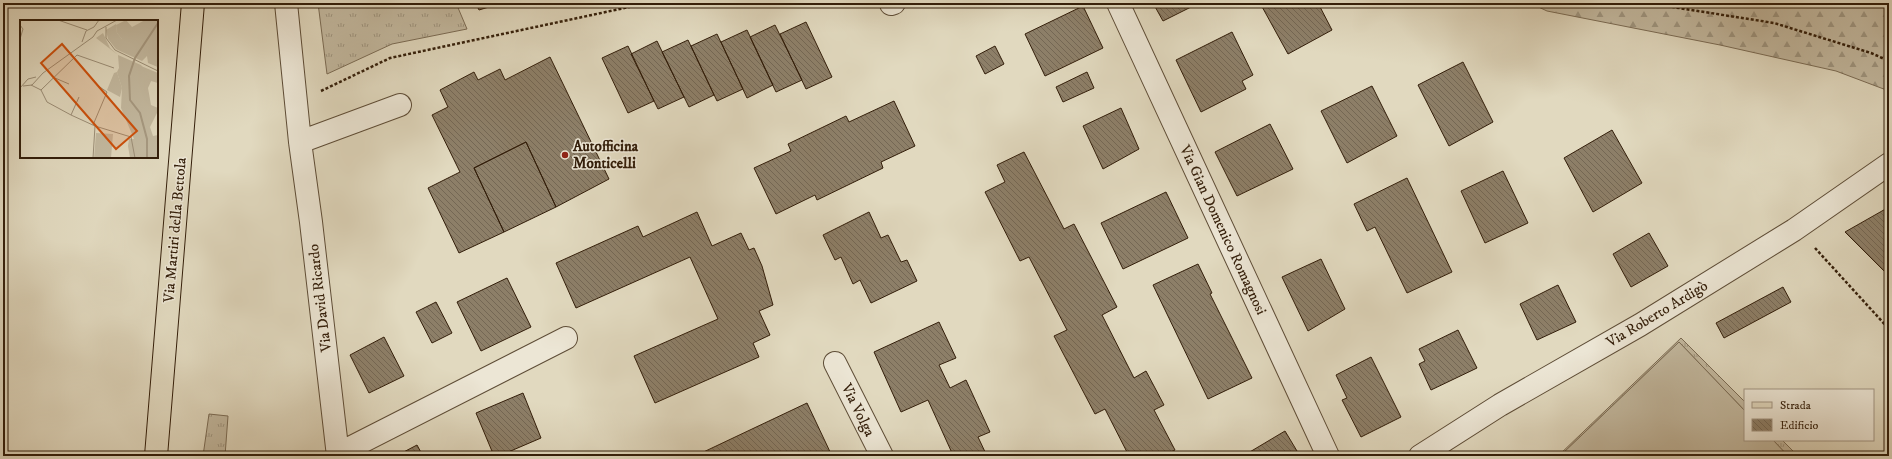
<svg xmlns="http://www.w3.org/2000/svg" width="1892" height="459" font-family="'IM FELL DW Pica',serif">
<defs>
<pattern id="grass-tufts" width="24" height="20" patternUnits="userSpaceOnUse"><rect width="24" height="20" fill="#c3b9a0"/><path d="M3 7l-1-3M5 7V3M7 7l1-3M15 17l-1-3M17 17v-4M19 17l1-3" fill="none" stroke="#9f9681"/></pattern>
<pattern id="forest-firs" width="22" height="20" patternUnits="userSpaceOnUse"><rect width="22" height="20" fill="#c3b9a0"/><path d="M5 1l3.5 6h-7zM16 11l3.5 6h-7z" fill="#9f9681"/></pattern>
<pattern id="building-back-hatch" width="6" height="6" patternUnits="userSpaceOnUse"><rect width="6" height="6" fill="#8d7f68"/><path d="M-1 5l2 2M0 0l6 6M5-1l2 2" fill="none" stroke="#746754"/></pattern>
</defs>
<rect width="100%" height="100%" fill="#e1d9bf"/>
<filter id="stains"><feTurbulence type="fractalNoise" baseFrequency=".005" numOctaves="4"/><feColorMatrix values="0 0 0 0 .2 0 0 0 0 .09 0 0 0 0 .02 0 0 0 .5 -.17"/></filter>
<radialGradient id="worn" r=".72"><stop offset=".6" stop-color="#630" stop-opacity="0"/><stop offset="1" stop-color="#630" stop-opacity=".3"/></radialGradient>
<path fill="url(#grass-tufts)" stroke="#7b6c55" d="M318 3H456L467 29 392 44 327 74Z
M1681 338 1745 402V411L1679 342 1560 456H1558Z
M209 414 228 416 225 456H203Z
M1773 440H1782L1798 456H1788Z"/>
<path fill="url(#forest-firs)" stroke="#7b6c55" d="M1530 3H1889V91L1836 71 1720 45 1547 11Z"/>
<path fill="#c3b9a0" stroke="#7b6c55" d="M1679 342 1745 411V440H1773L1788 456H1560Z"/>
<path fill="url(#building-back-hatch)" stroke="#331e0a" d="M471 3H502L479 10 477 6 472 7Z
M1153 3H1199L1163 21Z
M1260 3H1318L1332 30 1288 54Z
M1083 6 1103 48 1045 76 1025 34Z
M806 22 832 77 806 89 780 34Z
M775 25 802 80 776 92 750 37Z
M747 30 773 85 747 98 721 42Z
M1232 32 1253 75 1242 81 1246 89 1201 112 1176 60Z
M717 34 743 89 717 101 691 46Z
M688 40 714 95 689 107 662 52Z
M657 41 684 97 658 109 631 54Z
M628 46 654 101 628 113 602 58Z
M995 46 1004 64 985 74 976 56Z
M550 57 609 179 556 207 526 142 474 168 504 232 459 253 428 188 460 172 432 115 448 107 440 90 474 72 478 80 500 69 505 80Z
M1463 62 1493 122 1449 146 1418 85Z
M1087 72 1094 88 1063 102 1056 87Z
M1372 86 1397 136 1347 163 1321 111Z
M894 101 915 146 881 162 883 168 817 200 815 195 776 214 754 168 791 151 788 144 846 116 849 122Z
M1121 108 1139 149 1103 169 1083 126Z
M1270 124 1293 169 1237 196 1215 152Z
M1612 130 1642 183 1593 212 1564 158Z
M526 142 556 207 504 232 474 168Z
M1024 152 1064 229 1074 224 1117 307 1102 315 1134 378 1146 371 1164 405 1154 410 1175 450 1162 456H1129L1105 409 1095 414 1054 336 1067 330 1029 257 1020 261 985 192 1005 182 997 165Z
M1503 171 1528 223 1485 243 1461 191Z
M1407 178 1452 272 1407 293 1375 227 1367 231 1354 204Z
M1166 192 1188 238 1123 269 1101 223Z
M1889 207V276L1845 232Z
M697 212 712 246 741 233 749 250 754 248 762 266 773 305 759 311 770 335 753 343 759 357 655 403 634 356 718 319 690 257 576 308 556 263 638 226 643 237Z
M869 212 881 238 888 235 901 262 907 260 917 281 871 303 860 280 853 284 841 257 835 260 823 235Z
M1649 233 1668 266 1631 287 1613 254Z
M1321 259 1345 309 1308 331 1282 277Z
M1198 264 1212 293 1210 294 1252 378 1208 399 1153 285Z
M507 278 531 327 481 351 457 302Z
M1558 285 1576 322 1537 340 1520 304Z
M1783 287 1791 302 1724 338 1716 323Z
M436 302 452 333 432 343 416 312Z
M939 322 956 358 939 365 950 388 966 380 990 432 978 437 987 456H946L952 453 928 400 901 412 874 352Z
M1458 330 1477 368 1431 390 1419 364 1425 361 1419 349Z
M384 337 404 376 369 393 350 355Z
M1371 357 1401 417 1361 437 1342 400 1347 398 1336 375Z
M523 393 541 438 499 456H494L476 413Z
M807 403 832 456H695Z
M1285 431 1300 456H1243Z
M417 445 423 456H396Z
M485 452 487 456H474Z"/>
<g fill="none" stroke-linecap="round" stroke-linejoin="round">
<defs>
<path id="minor" d="M286 3 300 142 311 222 338 456
M1118 3 1328 456
M891 4 894 3
M300 142 400 105
M835 363 882 456
M338 454 566 338
M1420 456 1500 405 1640 325 1794 230 1889 164"/>
<path id="primary" d="M156 456 193 3"/>
</defs>
<use href="#minor" stroke="#5e4d37" stroke-width="24"/>
<use href="#primary" stroke="#331e0a" stroke-width="24"/>
<path stroke="#331e0a" stroke-width="2.5" stroke-dasharray="3 2" stroke-linecap="butt" d="M1647 3 1774 23 1871 53 1889 61
M321 91 390 58 648 3
M1815 248 1889 329"/>
<use href="#minor" stroke="#ece6d5" stroke-width="22"/>
<use href="#primary" stroke="#e1d9bf" stroke-width="22"/>
</g>
<circle fill="#8f2418" stroke="#ece6d5" stroke-width="1.5" cx="565" cy="155" r="4"/>
<g text-anchor="middle" dominant-baseline="central" stroke-width="3" stroke-linejoin="round" paint-order="stroke">
<g font-size="15" font-weight="bold" fill="#331e0a" stroke="#ece6d5" text-anchor="start">
<text x="573" y="146">Autofficina<tspan x="573" dy="17">Monticelli</tspan></text>
</g>
<g font-size="15" fill="#331e0a" stroke="#ece6d5">
<text transform="translate(175 230) rotate(-85)">Via Martiri della Bettola</text>
<text transform="translate(1223 230) rotate(65)">Via Gian Domenico Romagnosi</text>
<text transform="translate(320 298) rotate(-97)">Via David Ricardo</text>
<text transform="translate(1657 314) rotate(-31)">Via Roberto Ardigò</text>
<text transform="translate(858 410) rotate(64)">Via Volga</text>
</g>
</g>
<g transform="translate(20 20)">
<rect width="138" height="138" fill="#e1d9bf"/>
<path d="M106 0 112 7 125 0H138V47L128 43 127 36 122 41 102 32V19L97 13 96 5ZM98 35 121 45 132 59 128 68 131 85 138 88V91L130 107 133 116 138 115V138H110L108 126 109 119H114L101 88 102 68 97 52 99 48Z" fill="#c3b9a0"/>
<path d="M96 4 97 13 102 19V32L96 29 88 19 86 10ZM83 13 90 28 98 35 76 18ZM138 29V47L128 42V40L131 32ZM97 52 102 68 100 77 87 70 94 53Z" fill="#c3b9a0"/>
<path d="M121 46 138 53V63L131 61Z" fill="#c3b9a0"/>
<path d="M76 113 93 114 91 138H74Z" fill="#c3b9a0"/>
<path fill="none" stroke="#a69981" stroke-width="2" d="M127 138V119L120 93 110 80 109 56 115 38 138 3"/>
<path fill="none" stroke="#9b8e77" stroke-width="1" d="M38 0 67 10M0 5 3 9 0 19M86 7V18L95 30 138 51M62 22 66 11 74 7 79 0M35 58 49 64M11 65 21 70 27 82 51 95 75 106 111 117 115 138M3 66 12 65 23 53 73 17 77 11 97 0M0 68 8 59 16 57M21 70 57 35 94 48M51 95 59 77M73 105 87 72 77 65M73 138 75 106"/>
<path fill="#cd500c" fill-opacity="0.15" stroke="#cd500c" stroke-width="2" d="M42 24 117 111 96 129 21 43Z"/>
<rect width="138" height="138" fill="none" stroke="#331e0a" stroke-width="2"/>
</g>
<rect width="1892" height="459" fill="none" stroke="#e1d9bf" stroke-width="16"/>
<rect x="4" y="4" width="1884" height="451" fill="none" stroke="#331e0a" stroke-width="2"/>
<rect x="8" y="8" width="1876" height="443" fill="none" stroke="#331e0a"/>
<rect x="1744" y="389" width="130" height="52" fill="#ece6d5" stroke="#a29684"/>
<rect x="1752" y="402" width="20" height="6" fill="#e1d9bf" stroke="#a29684"/>
<text x="1780" y="409" font-size="12" fill="#331e0a">Strada</text>
<rect x="1752" y="419" width="20" height="12" fill="url(#building-back-hatch)" stroke="#a29684"/>
<text x="1780" y="429" font-size="12" fill="#331e0a">Edificio</text>
<rect width="100%" height="100%" filter="url(#stains)"/>
<rect width="100%" height="100%" fill="url(#worn)"/>
</svg>
